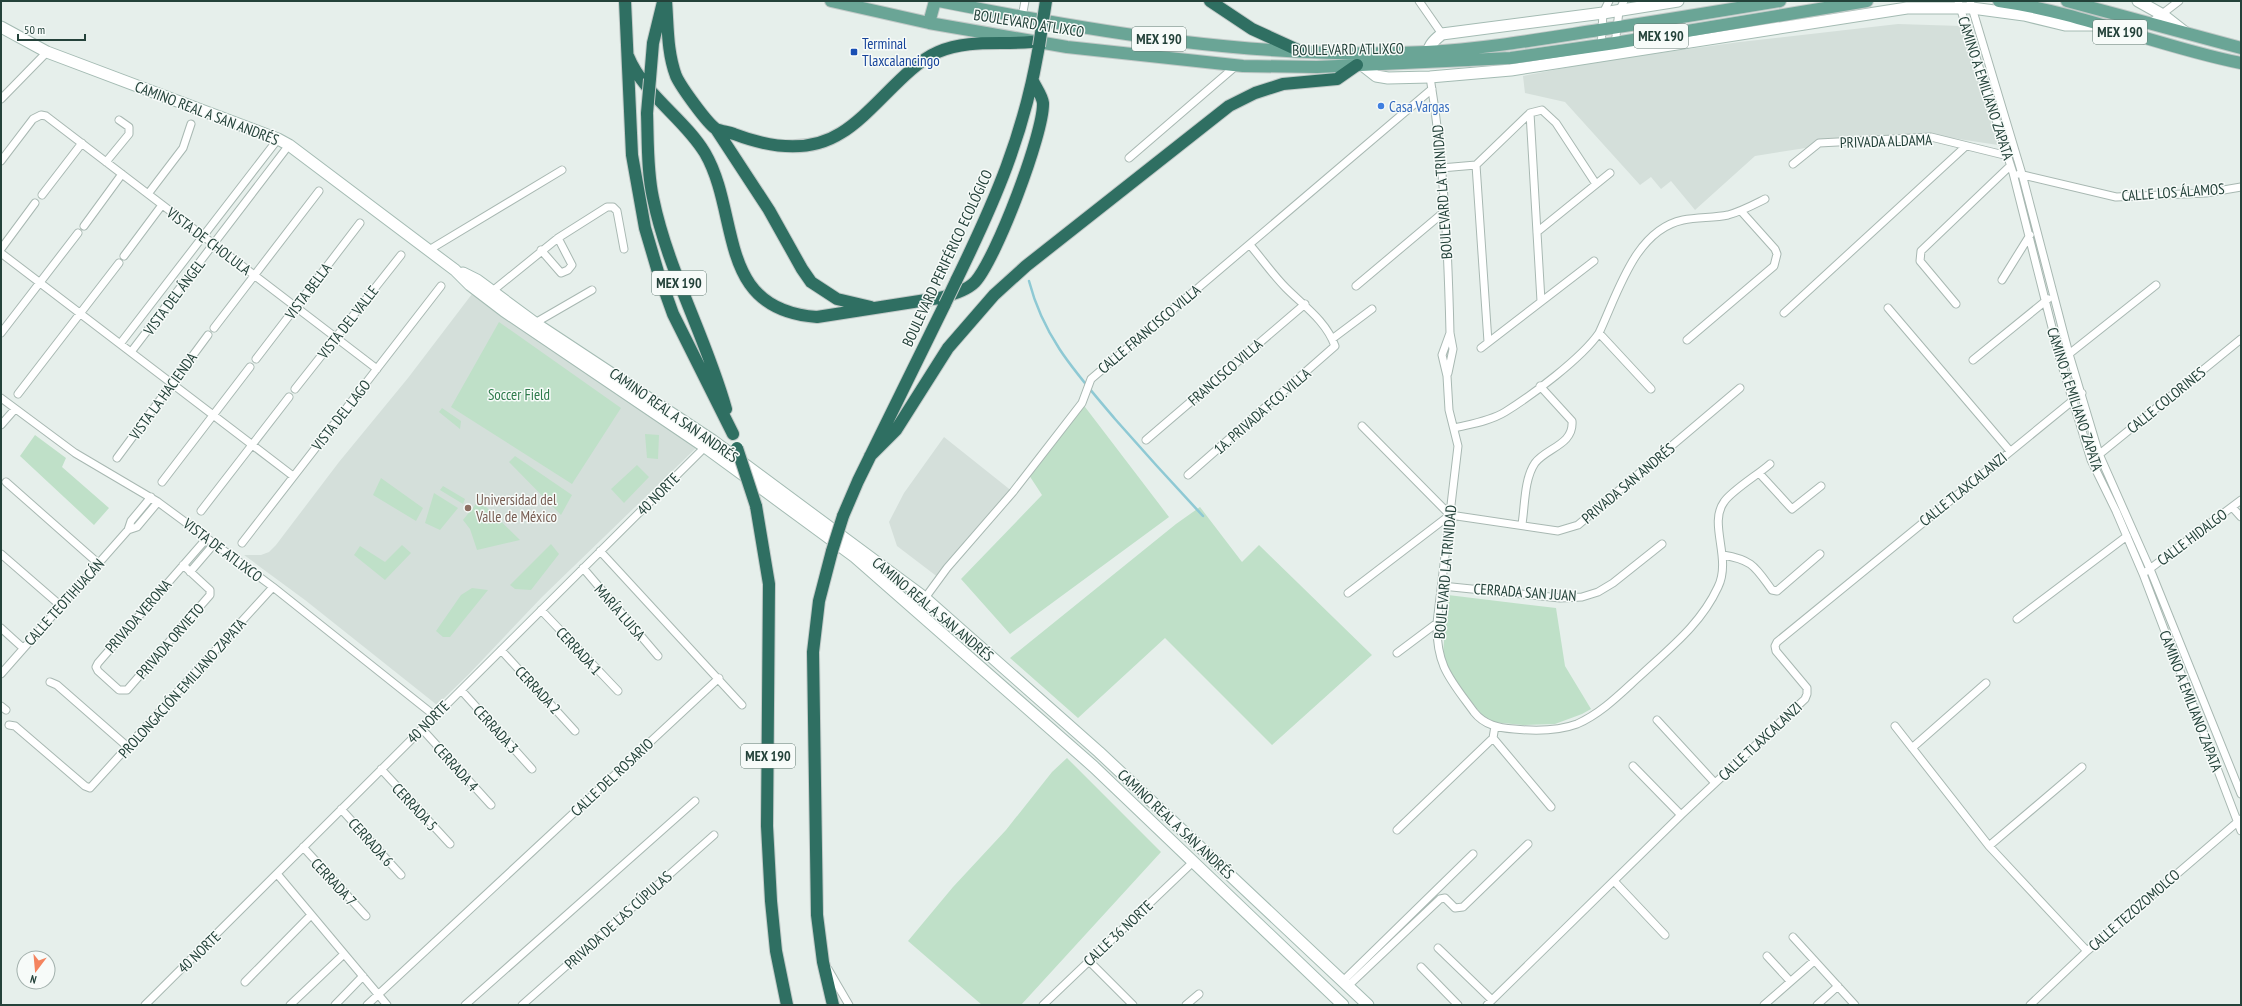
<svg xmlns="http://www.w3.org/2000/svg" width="2242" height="1006" font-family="'PT Sans Narrow',sans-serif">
<rect width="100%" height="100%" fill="#e6efeb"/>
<path fill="#d4dfda" d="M1898 24 1961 26 1998 145 1952 138 1892 139 1812 147 1755 156 1695 210 1671 181 1661 189 1651 177 1640 185 1565 102 1525 93 1523 76 1600 61 1740 42Z
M472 294 695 445 696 448 542 597 468 675 437 705 305 600 244 555H261L269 552 276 545 339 462 408 378Z
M944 437 1013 492 939 578 897 546 889 522 904 493Z"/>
<path fill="#bfe0c8" d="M499 322 621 408 572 484 451 407Z
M1082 403 1169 517 1010 634 961 579 1042 495 1027 472Z
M442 408 461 421 460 429 439 412Z
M645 434 659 435 658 459 647 458Z
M35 435 66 458 62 467 109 508 94 525 20 456Z
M515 456 572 495 561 515 509 462Z
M637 465 649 477 624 503 611 489Z
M381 478 423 508 416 521 373 495Z
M443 486 465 499 463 504 440 490Z
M434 493 458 508 440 530 425 523Z
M479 500 520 540 477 550 470 529 463 520Z
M1200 507 1242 562 1259 545 1372 655 1272 745 1165 638 1078 718 1010 658 1176 524Z
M551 544 559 554 531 590 515 589 510 585Z
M402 545 411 553 385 580 354 555 360 546 385 562Z
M472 588 488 590 450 637H443L436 631 461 595Z
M1448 595 1556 608 1565 666 1591 709 1582 714 1555 724 1523 725 1492 722 1482 715 1449 673 1443 653Z
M1067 758 1161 852 1021 1005H982L908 941 953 887 1006 830 1052 772Z"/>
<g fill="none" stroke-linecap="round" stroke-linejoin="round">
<path stroke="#8ec9d4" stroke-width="2.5" d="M1029 281C1044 339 1077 374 1115 419 1144 452 1173 484 1203 516"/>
<defs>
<path id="street" d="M1419 1 1442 34
M1958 1 2013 173 2060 359 2091 460 2116 511 2143 574 2241 831
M1970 1 2022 174 2069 354 2099 454 2150 569 2241 794
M1022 17 1025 1
M2149 24 2179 1
M1615 45 1619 11 1624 1
M1601 47 1603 13 1609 1
M1430 77C1444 161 1448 248 1450 333L1453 349 1448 373
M1 99 47 52
M1530 113 1541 301
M1129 158 1237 65
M1 161 33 119 41 115 46 116 377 369
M106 162 129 134V127L119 120
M1793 164 1819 143 1931 137 2008 156
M1476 165 1488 342
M1441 168 1476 165 1530 113 1542 110 1556 123 1596 184
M2019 174 2116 197 2206 193 2241 187
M148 194 183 148 191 124
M42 195 82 143
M84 226 122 174
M1537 232 1610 173
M1 249 35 203
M429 250 562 170
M541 250 561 273 568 270 572 265 558 238
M1 253 293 476
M124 256 162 205
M2002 280 2030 235
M1356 286 1444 212
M490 293 558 238 607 207H613L617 211 624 249
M1956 304 1920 261 1921 251 2010 166
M1888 308 2010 451
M1784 313 1966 146
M535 323 592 290
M214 328 319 191
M1 333 78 233
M1450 333 1442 355 1447 376 1449 410 1458 446 1437 623C1436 666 1450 679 1474 712 1484 725 1499 728 1514 729 1534 731 1558 731 1577 724 1602 713 1621 693 1641 675 1670 648 1701 624 1718 587 1732 558 1708 524 1724 502 1731 491 1759 474 1770 464
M1599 333 1651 389
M1332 339 1372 309
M1687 340 1774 266 1777 254 1775 249 1741 211
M120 344 278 139
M1481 348 1594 261
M131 352 289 145
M2069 354 2156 285
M256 359 360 223
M1973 360 2048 299
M295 389 401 255
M18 394 119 263
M1 398 75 453 158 502 273 587 435 716
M1 425 15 409
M1362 426 1450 515
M1455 428C1471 424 1490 421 1505 412 1531 396 1582 358 1599 333 1618 293 1635 230 1683 220 1698 217 1714 218 1728 215 1742 211 1753 205 1765 199
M1146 440 1305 304
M2096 457 2241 339
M117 458 208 335
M1759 473 1792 509 1821 486
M1188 475 1335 346C1326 321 1304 306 1286 288 1273 275 1262 259 1250 245
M6 482 99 564
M162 482 250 367
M2232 507 2241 517
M201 511 289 397
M1450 515 1558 531 1578 525 1740 388
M1522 524C1525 506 1524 479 1535 463 1546 448 1574 445 1572 421L1540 386
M128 530 137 527 158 502
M242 543 441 286
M600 551 742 705
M1 554 61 606
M1723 555C1753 560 1755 567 1772 590L1777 591 1820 554
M183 565 210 590V595L127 690H119L98 671 96 667 98 663 207 538
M583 568 658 656
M2147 571 2241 500
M190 572 214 544
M1442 586 1560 598 1582 597 1598 592 1613 583 1662 544
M1348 593 1450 515
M541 610 618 691
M922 616 925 598 947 568 1013 492 1082 403 1091 379 1432 89
M2017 619 2127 536
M1 628 23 648
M501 650 575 731
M1397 653 1437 623
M1 674 128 530 131 521 151 497
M50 682 57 685 129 748
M461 690 532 769
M1 706 6 710
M1657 720 1715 783
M9 725 15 726 85 786 90 788 273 587
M1495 726 1493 738 1551 807
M1895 726 1989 846 2087 951
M422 729 491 805
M1912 748 1986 683
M1633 766 1681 815
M381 769 450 844
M341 809 401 875
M1397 830 1493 738
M1989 846 2082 767
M303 847 366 916
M278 875 387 1005
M1614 881 1665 935
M1793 937 1855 1005
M1438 948 1492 1000
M1767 956 1790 981
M1088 960 1133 1005
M1421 967 1458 1005
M828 969 849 1005
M1343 981 1473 854
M245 982 311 915
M1348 986 1440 899 1445 898 1455 908 1463 907 1528 844
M145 1005 707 445
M290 1005 344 954
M335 1005 363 976
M367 1005 719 678
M465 1005 695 801
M522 1005 714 835
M1043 1005 1193 862
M1186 1005 1199 994
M1487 1005 1681 815 1805 699 1807 694V688L1776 651 1775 646 1777 642 2082 393
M1764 1005 1814 961
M1817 1005 1838 986
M2030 1005 2087 951 2241 819"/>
<path id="secondary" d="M2138 1 2163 15 2186 33
M1 27 47 52 278 139 289 145 455 270 470 285 504 311 705 447 855 557 1094 767 1343 1005
M1428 59C1427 47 1433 41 1442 34L1603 13 1678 1
M1362 65 1376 76 1388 78 1430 77 1511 70 1907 8H1972L2024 15 2065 25H2095
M463 273 477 280 535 323 712 440 925 598 1099 752 1368 1005"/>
<path id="primary" d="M831 1 929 23 1067 47 1243 66 1317 67 1511 58 1615 43 1867 1
M939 1C1100 33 1261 60 1426 52 1484 49 1541 39 1599 30 1659 21 1720 11 1780 1
M1999 1C2079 12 2160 47 2241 63
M2067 1 2241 48
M929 23 935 1"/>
<path id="highway" d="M625 1 632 155 645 228 658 272 673 314 733 434
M666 1C668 26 667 52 676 76 681 87 707 123 716 129 721 131 728 132 734 134 768 147 808 154 841 133 874 113 905 66 938 52 968 39 1000 45 1031 42
M1210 1 1252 29 1300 51
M628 56C644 95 684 118 705 153 741 215 715 310 817 317L939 298C952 295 966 291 975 282 996 259 1044 133 1043 103 1042 95 1036 88 1033 81
M650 79 653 43 663 2
M647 113C648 140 647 171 653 198 668 271 706 337 726 409
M716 129 769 210 802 269 811 282 837 299 871 307
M956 281C995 201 1024 135 1039 46
M870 456 896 430 948 348 994 295 1026 266 1229 106 1255 93 1283 84 1337 79 1357 65
M756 506 769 584 767 826 771 901 776 951 787 1005
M843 516 858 481 945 304
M832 551 819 601 813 652 817 915 823 962 833 1005"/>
</defs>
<use href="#street" stroke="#a8b8b2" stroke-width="9"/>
<use href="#secondary" stroke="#a4bbb3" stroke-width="13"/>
<use href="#primary" stroke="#c2cac8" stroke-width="14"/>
<use href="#highway" stroke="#c2cac8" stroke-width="14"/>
<use href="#street" stroke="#fff" stroke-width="7"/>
<use href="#secondary" stroke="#fff" stroke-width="11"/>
<use href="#primary" stroke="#6aa596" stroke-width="12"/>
<use href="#highway" stroke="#2f6f62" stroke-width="12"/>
<defs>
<path id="highway-bridge" d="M1039 46 1046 1
M647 113 650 79
M945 304 956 281
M737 448 756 506
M832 551 843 516"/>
</defs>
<use href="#highway-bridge" stroke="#c2cac8" stroke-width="14" stroke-linecap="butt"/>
<use href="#highway-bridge" stroke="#2f6f62" stroke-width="12"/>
</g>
<rect fill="#1a4fb4" stroke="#f7fbf9" stroke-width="1.5" x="850" y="48" width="8" height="8" rx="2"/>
<circle fill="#3f7fe0" stroke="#f7fbf9" stroke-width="1.5" cx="1381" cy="106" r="4"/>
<circle fill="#8d6e63" stroke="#f7fbf9" stroke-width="1.5" cx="468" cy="508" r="4"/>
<g text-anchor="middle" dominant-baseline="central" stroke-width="3" stroke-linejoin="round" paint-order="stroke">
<g fill="#f7fbf9" stroke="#637a73" stroke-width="1">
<rect x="2093" y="20" width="54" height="24" rx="3"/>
<rect x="1634" y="24" width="54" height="24" rx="3"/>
<rect x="1132" y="27" width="54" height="24" rx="3"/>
<rect x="652" y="271" width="54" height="24" rx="3"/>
<rect x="741" y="744" width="54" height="24" rx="3"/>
</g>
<g font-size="14" font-weight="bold" fill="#24423a">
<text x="2120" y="32">MEX 190</text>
<text x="1661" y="36">MEX 190</text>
<text x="1159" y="39">MEX 190</text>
<text x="679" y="283">MEX 190</text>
<text x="768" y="756">MEX 190</text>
</g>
<g font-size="15" fill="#24423a" stroke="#f7fbf9">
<text transform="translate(1029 23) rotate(9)">BOULEVARD ATLIXCO</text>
<text transform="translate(1348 49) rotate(-1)">BOULEVARD ATLIXCO</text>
<text transform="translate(1986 88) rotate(72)">CAMINO A EMILIANO ZAPATA</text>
<text transform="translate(207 113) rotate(21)">CAMINO REAL A SAN ANDRÉS</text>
<text transform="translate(1886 141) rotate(-2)">PRIVADA ALDAMA</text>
<text transform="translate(1442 192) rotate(-94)">BOULEVARD LA TRINIDAD</text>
<text transform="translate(2173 192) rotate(-4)">CALLE LOS ÁLAMOS</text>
<text transform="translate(209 241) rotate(37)">VISTA DE CHOLULA</text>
<text transform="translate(947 258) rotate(-65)">BOULEVARD PERIFÉRICO ECOLÓGICO</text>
<text transform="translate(308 291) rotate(-53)">VISTA BELLA</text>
<text transform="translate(174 297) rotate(-53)">VISTA DEL ÁNGEL</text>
<text transform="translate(348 322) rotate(-52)">VISTA DEL VALLE</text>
<text transform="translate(1149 329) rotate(-40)">CALLE FRANCISCO VILLA</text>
<text transform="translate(1225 372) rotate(-41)">FRANCISCO VILLA</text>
<text transform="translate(163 396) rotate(-54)">VISTA LA HACIENDA</text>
<text transform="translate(2075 399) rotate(72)">CAMINO A EMILIANO ZAPATA</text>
<text transform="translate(2166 400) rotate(-39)">CALLE COLORINES</text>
<text transform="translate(1262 411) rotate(-41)">1A. PRIVADA FCO. VILLA</text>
<text transform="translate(341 415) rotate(-52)">VISTA DEL LAGO</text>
<text transform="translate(674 415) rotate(35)">CAMINO REAL A SAN ANDRÉS</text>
<text transform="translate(1628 483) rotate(-40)">PRIVADA SAN ANDRÉS</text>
<text transform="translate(1963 489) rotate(-39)">CALLE TLAXCALANZI</text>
<text transform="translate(658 494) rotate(-45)">40 NORTE</text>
<text transform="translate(2192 537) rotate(-37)">CALLE HIDALGO</text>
<text transform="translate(223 550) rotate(37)">VISTA DE ATLIXCO</text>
<text transform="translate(1445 572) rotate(-85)">BOULEVARD LA TRINIDAD</text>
<text transform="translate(1525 592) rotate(4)">CERRADA SAN JUAN</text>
<text transform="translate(64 602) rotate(-48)">CALLE TEOTIHUACÁN</text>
<text transform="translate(933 609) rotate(40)">CAMINO REAL A SAN ANDRÉS</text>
<text transform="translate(620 612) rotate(49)">MARÍA LUISA</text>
<text transform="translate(138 616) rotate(-49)">PRIVADA VERONA</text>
<text transform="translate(170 641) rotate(-49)">PRIVADA ORVIETO</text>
<text transform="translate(579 651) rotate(47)">CERRADA 1</text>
<text transform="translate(182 688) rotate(-48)">PROLONGACIÓN EMILIANO ZAPATA</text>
<text transform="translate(538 690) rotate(47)">CERRADA 2</text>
<text transform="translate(2191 701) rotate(69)">CAMINO A EMILIANO ZAPATA</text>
<text transform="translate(428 722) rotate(-45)">40 NORTE</text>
<text transform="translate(496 729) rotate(48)">CERRADA 3</text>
<text transform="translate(1760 741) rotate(-43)">CALLE TLAXCALANZI</text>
<text transform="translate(456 767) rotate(48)">CERRADA 4</text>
<text transform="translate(612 777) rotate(-43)">CALLE DEL ROSARIO</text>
<text transform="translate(415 807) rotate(47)">CERRADA 5</text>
<text transform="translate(1176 824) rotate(43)">CAMINO REAL A SAN ANDRÉS</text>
<text transform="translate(371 842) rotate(48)">CERRADA 6</text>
<text transform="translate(334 882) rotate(47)">CERRADA 7</text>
<text transform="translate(2134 910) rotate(-41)">CALLE TEZOZOMOLCO</text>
<text transform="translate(618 920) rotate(-42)">PRIVADA DE LAS CÚPULAS</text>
<text transform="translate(1118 933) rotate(-43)">CALLE 36 NORTE</text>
<text transform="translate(199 952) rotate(-44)">40 NORTE</text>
</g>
<g font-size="15" fill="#164399" stroke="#f7fbf9" text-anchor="start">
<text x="862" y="43">Terminal<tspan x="862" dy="17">Tlaxcalancingo</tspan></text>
</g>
<g font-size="15" fill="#366cbe" stroke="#f7fbf9" text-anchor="start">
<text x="1389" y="106">Casa Vargas</text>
</g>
<g font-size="15" fill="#2d7a4b" stroke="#f7fbf9">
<text x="519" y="394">Soccer Field</text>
</g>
<g font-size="15" fill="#785e54" stroke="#f7fbf9" text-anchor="start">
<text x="476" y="499">Universidad del<tspan x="476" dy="17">Valle de México</tspan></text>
</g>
</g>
<rect width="2242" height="1006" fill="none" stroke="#24423a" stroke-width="4"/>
<g transform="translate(36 970) rotate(196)"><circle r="19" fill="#f7fbf9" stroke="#a3b1ad"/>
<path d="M0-3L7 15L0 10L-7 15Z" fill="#f4845f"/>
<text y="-6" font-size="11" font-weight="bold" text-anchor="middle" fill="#24423a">N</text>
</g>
<path d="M18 34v6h67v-6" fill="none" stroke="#24423a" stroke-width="2"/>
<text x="24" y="34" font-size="12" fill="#24423a" stroke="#f7fbf9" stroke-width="3" paint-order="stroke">50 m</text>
</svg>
